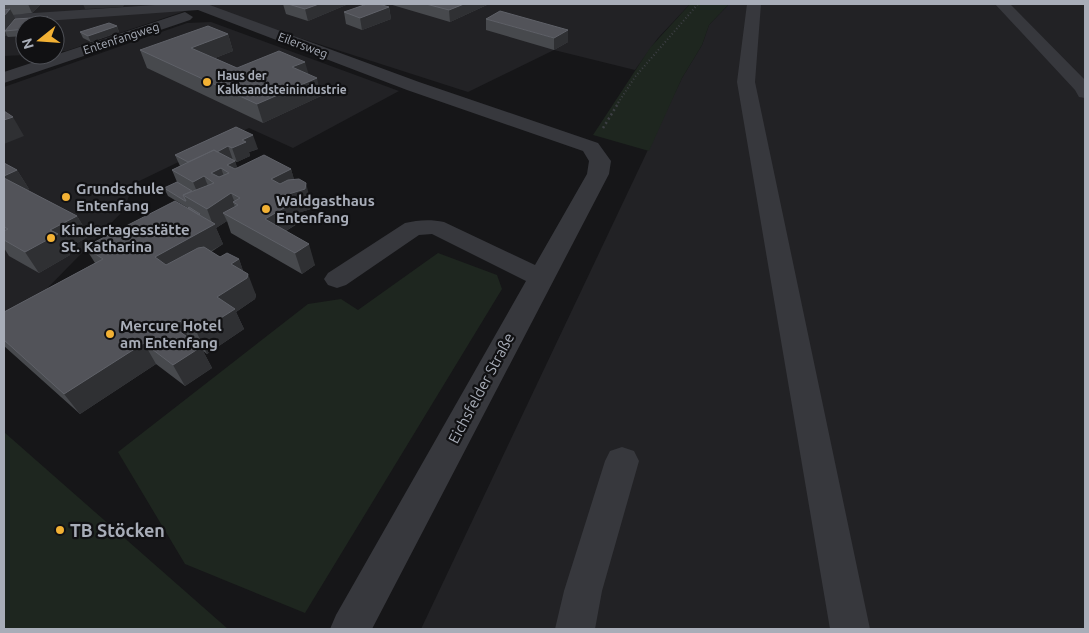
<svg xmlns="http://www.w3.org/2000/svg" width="1089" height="633" font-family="Ubuntu,sans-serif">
<rect width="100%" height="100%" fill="#161618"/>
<path fill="#222225" d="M4 4H690L658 38 635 70 554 50 468 92 200 6 66 51 55 52V25H25V55L4 56Z
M729 4H1085V629H421L682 78 702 45 709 25Z
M211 22 399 91 293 148 249 128 133 184 124 210 24 312 4 325V87L187 23Z"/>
<path fill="#1e261f" d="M690 4H729L709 25 702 45 682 78 649 151 593 135 650 48Z
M438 253 497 275 502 289 305 613 185 564 118 452 308 304 341 299 358 310Z
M4 432 228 629H4Z"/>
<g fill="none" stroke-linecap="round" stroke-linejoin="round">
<path stroke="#3d3f44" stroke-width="2" stroke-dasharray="1 2.5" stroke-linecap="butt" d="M618 103 635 77 698 4"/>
<path stroke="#3d3f44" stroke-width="2.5" stroke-dasharray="2 3" stroke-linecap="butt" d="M603 128 619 102"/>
<path fill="#37383d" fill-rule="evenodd" d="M170 4H207L419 82 598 143 611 161 609 174 372 629H330L336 615 526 281 432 234 419 235 346 285 337 288 328 285 324 279 328 273 405 223C417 220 431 219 444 222L535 265 587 174 589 161 583 151 407 90 198 10 4 24V15Z
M747 4H761L755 82 870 629H830L737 82Z
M995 4H1010L1085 80V98L1079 97 1075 90Z
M185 12 193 17 190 20 4 83V72Z
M622 447 634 451 639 461 602 591 595 629H555L564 591 605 461 610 451Z"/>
</g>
<path fill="#47494d" d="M4 4H41L32 13 13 15 15 19 48 17 50 22 25 25V36L8 37 7 36H4Z
M283 4H345L346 5 308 21 286 14Z
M389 4H489L450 22Z
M389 7 391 19 362 30 346 24 344 12Z
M486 19 568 42 554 50 486 30Z
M117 26 119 32 91 42 83 38 80 32Z
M228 34 233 51 215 58 237 68 308 74 321 96 263 123 147 68 140 50Z
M236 127 258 149 249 152 250 156 237 162 233 160 235 161 237 168 291 169 294 180 311 203V209L294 214 297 224 286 231 315 265 302 274 231 233 227 221 216 228 223 244 211 252 220 257 239 259 243 271 256 295 255 299 236 312 244 329 207 354 203 351 212 368 185 386 156 364 80 414 4 346V312L95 263 85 247 188 208 168 196 164 188 177 182 172 170 180 166 175 155Z
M4 163 17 170 29 189 27 190 77 216 89 236 67 249 70 255 39 273 9 256 4 248Z"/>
<path fill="#2f3033" d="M28 4H41L32 13Z
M83 4H125L123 7 85 9Z
M319 4H345L346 5 308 21 305 9Z
M464 4H489L450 22 449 10Z
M389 7 391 19 362 30 360 18Z
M10 9 19 25 5 31 7 36H4V16Z
M48 17 51 23V22L53 25H44L43 23Z
M117 26 119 32 91 42 88 36Z
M568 30V42L554 50V38Z
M228 34 233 51 197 65 191 48Z
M305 62 310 79 292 67Z
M317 78 321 96 263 123 257 104Z
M13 117 24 136 4 144V120Z
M253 135 258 149 249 152 250 156 237 162 232 148 242 140Z
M228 146 233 160 191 164Z
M235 161 242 181 227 165Z
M221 168 228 188 211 173Z
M291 169 297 189 306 183 311 203V209L294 214 297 224 272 239 265 219 271 179Z
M17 170 29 189 14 197 4 181V176Z
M204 176 212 196 198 194 193 182Z
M231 193 235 203 233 202 238 214 223 213 227 221 216 228 223 244 165 278 155 257 213 225 207 209Z
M77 216 89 236 67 249 70 255 39 273 25 252 50 230Z
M309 244 315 265 302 274 295 253Z
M239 259 246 279 248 274 256 295 255 299 236 312 244 329 207 354 197 333 217 297 231 264Z
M180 321 191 342 172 326Z
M144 343 156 364 80 414 64 394Z
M201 347 212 368 185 386 173 365Z"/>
<path fill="#525359" stroke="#5f6168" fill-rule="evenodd" d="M288 4H319L305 9Z
M367 4H379L389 7 360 18 344 12Z
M426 4H464L449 10Z
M10 9 4 16V10Z
M500 11 568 30 554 38 486 19Z
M48 17 43 23 51 22 49 25H25V29L5 31 15 19Z
M109 23 117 26 88 36 80 32Z
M208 26 228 34 191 48 237 68 279 51 305 62 292 67 317 78 257 104 140 50Z
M4 111 13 117 4 120Z
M236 127 253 135 242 140 246 142 232 148 228 146 217 152 214 150 188 162 175 155Z
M214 150 235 161 227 165 235 169 264 155 291 169 271 179 280 184 288 180 299 179 306 183 305 189 279 197 291 204 265 219 309 244 295 253 223 213 238 205 233 202 240 198 231 193 207 209 183 195 214 183 204 176 193 182 172 170ZM221 168 229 173 219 177 211 173Z
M4 163 17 170 4 176Z
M4 178 77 216 50 230 58 234 25 252 4 240V231L8 229 4 227Z
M177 182 192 191 183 195 186 201H185L164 188Z
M175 201 215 224 155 257 166 265 198 248 204 247 220 257 227 253 239 259 231 264 248 274 247 278 217 297 235 309 197 333 180 321 172 326 201 347 173 365 144 343 64 394 4 340V312L103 259 85 247Z
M189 207 200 214 199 215 188 208Z"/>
<g fill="#f2b134" stroke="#111113" stroke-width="2">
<circle cx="207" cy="82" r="5"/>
<circle cx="66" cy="197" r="5"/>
<circle cx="266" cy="209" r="5"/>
<circle cx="51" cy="238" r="5"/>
<circle cx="110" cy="334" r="5"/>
<circle cx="60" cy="530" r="5"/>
</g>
<g text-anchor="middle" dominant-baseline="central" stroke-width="4.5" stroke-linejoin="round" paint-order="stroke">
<g font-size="12" fill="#a8adb8" stroke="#111113">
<text transform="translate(121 38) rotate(-18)">Entenfangweg</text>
<text transform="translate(303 45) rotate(21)">Eilersweg</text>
</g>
<g font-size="12" font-weight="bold" fill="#a8adb8" stroke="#111113" text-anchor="start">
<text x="217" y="75">Haus der<tspan x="217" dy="14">Kalksandsteinindustrie</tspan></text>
</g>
<g font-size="15" font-weight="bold" fill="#a8adb8" stroke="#111113" text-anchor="start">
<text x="76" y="188">Grundschule<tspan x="76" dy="17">Entenfang</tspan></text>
<text x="276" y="200">Waldgasthaus<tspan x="276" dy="17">Entenfang</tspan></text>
<text x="61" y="229">Kindertagesstätte<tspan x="61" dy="17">St. Katharina</tspan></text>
<text x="120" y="325">Mercure Hotel<tspan x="120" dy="17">am Entenfang</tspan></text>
</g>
<g font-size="15" fill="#a8adb8" stroke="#111113">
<text transform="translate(481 388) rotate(-62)">Eichsfelder Straße</text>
</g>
<g font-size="18" font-weight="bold" fill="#a8adb8" stroke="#111113" text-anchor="start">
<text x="70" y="530">TB Stöcken</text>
</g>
</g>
<rect width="1089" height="633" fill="none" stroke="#a8adb8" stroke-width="10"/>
<g transform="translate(40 40) rotate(253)"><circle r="24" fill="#111113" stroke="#4d4f55"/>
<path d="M0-4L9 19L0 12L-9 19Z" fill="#f2b134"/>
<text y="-8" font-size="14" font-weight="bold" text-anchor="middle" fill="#a8adb8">N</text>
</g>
</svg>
